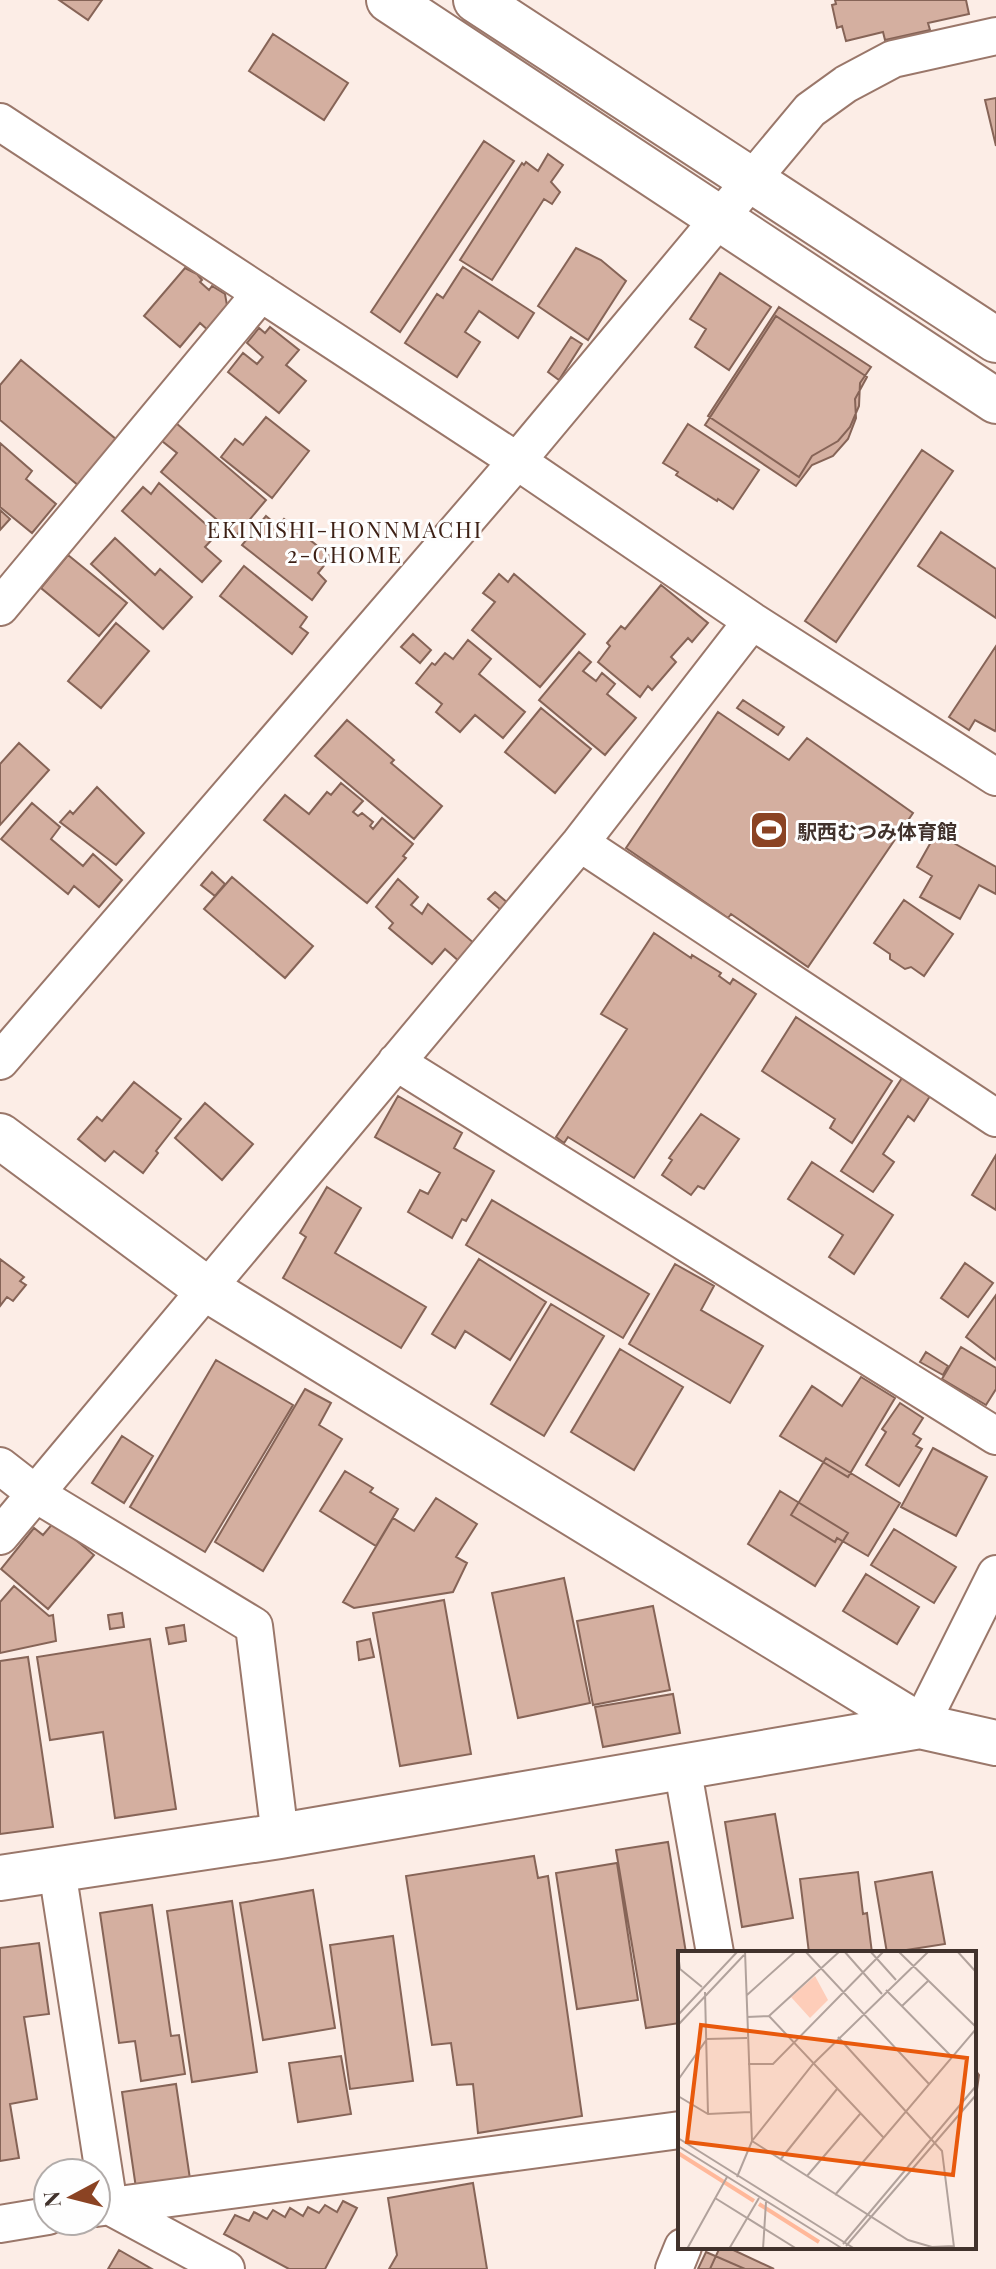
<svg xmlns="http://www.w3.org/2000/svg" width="996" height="2269" font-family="'Playfair Display','Noto Sans JP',serif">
<rect width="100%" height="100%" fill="#fcede6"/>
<path fill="#d4afa0" stroke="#866457" stroke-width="2" d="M59 0H102L88 20Z
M835 0H966L969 14 928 23 930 30 885 40 883 32 846 41 842 26 837 28 832 5 836 4Z
M273 34 348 83 324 120 249 71Z
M996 98V146L985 100Z
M484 141 514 161 400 332 371 312Z
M548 154 563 165 551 182 560 192 552 204 544 199 492 280 460 260 522 163 524 165 526 162 538 171Z
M576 248 601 260 626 281 588 340 538 306Z
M463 267 534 313 518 338 479 311 465 332 480 342 457 377 405 343 437 294 443 298Z
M185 268 197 274 202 280 200 282 209 290 212 286 225 294 228 311 210 332 200 323 180 347 144 316Z
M720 273 771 307 729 370 695 347 706 329 690 319Z
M779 307 871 367 860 383 859 406 850 427 838 441 812 456 799 477 708 416Z
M776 316 867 377 855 399 856 418 848 439 833 456 812 465 796 486 705 425Z
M270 327 299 350 286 365 306 381 279 413 228 372 243 353 257 364 263 357 247 343 259 328 265 333Z
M571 337 582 344 559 380 548 372Z
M21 360 117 440 79 486 0 420V385Z
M266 417 309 451 272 498 221 457 235 439 243 445Z
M176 423 266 500 236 536 161 472 177 453 162 441Z
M688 424 759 470 733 509 718 499 717 501 676 475 678 472 663 463Z
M0 443 32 471 26 479 56 504 32 533 0 507Z
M922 450 953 471 836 642 805 621Z
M159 483 217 534 205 547 221 561 202 582 122 511 143 487 151 494Z
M0 510 10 519 0 530Z
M266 516 278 526 284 519 331 557 318 573 326 581 312 600 242 545Z
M941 532 996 569V618L918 566Z
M115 538 155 575 160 569 192 597 163 629 91 564Z
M68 555 127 603 99 636 41 588Z
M244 566 307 617 300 627 308 633 292 654 220 596Z
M499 574 508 582 514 574 585 634 540 687 472 630 495 602 483 593Z
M661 585 708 623 692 642 688 638 671 657 676 662 652 690 648 686 640 697 598 662 610 646 607 643 621 626 625 629Z
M116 623 149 651 101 708 68 681Z
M413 634 431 650 420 663 401 647Z
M468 640 491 659 479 674 525 712 503 738 475 715 460 732 436 712 442 704 416 683 432 663 435 665 445 653 453 659Z
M996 646V729L995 731 975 720 969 730 949 717Z
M579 652 591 662 583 671 596 681 602 673 615 684 607 694 636 718 605 755 539 700Z
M743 700 784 727 778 735 737 708Z
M541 708 591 749 555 793 505 752Z
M718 712 789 760 807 738 913 813 808 967 731 914 728 918 626 848Z
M347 720 394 760 391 763 442 806 414 839 315 756Z
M19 743 49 770 0 825V764Z
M341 783 363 801 353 812 358 816 362 813 373 822 370 826 373 829 382 818 413 844 403 856 406 858 367 903 264 820 285 795 309 814 327 792 331 795Z
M97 787 144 833 116 865 60 822 70 811 73 814Z
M32 803 60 827 51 839 83 866 93 854 122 880 99 907 74 886 68 894 1 839Z
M936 833 996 867V894L979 885 960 919 920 897 932 876 917 867Z
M212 872 225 884 215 896 201 885Z
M232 877 313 946 285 978 204 909Z
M398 879 418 897 411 905 422 914 428 904 475 944 460 962 445 949 432 964 389 928 393 923 376 907Z
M495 892 509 904 502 911 488 899Z
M904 900 953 934 924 976 911 967 905 969 890 959V954L874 943Z
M654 933 691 958 692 955 721 973 719 976 730 984 733 979 756 994 634 1178 568 1137 564 1143 556 1137 627 1029 601 1014Z
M796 1017 892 1081 852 1143 830 1128 835 1119 762 1071Z
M904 1075 932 1093 914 1121 908 1116 883 1154 894 1162 873 1192 841 1171Z
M134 1082 181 1119 156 1151 158 1153 143 1173 114 1151 105 1161 78 1139 97 1117 102 1121Z
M398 1096 462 1133 454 1148 494 1171 466 1221 462 1219 452 1238 408 1212 420 1190 428 1194 440 1173 375 1137Z
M205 1103 253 1144 222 1180 175 1138Z
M701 1114 739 1139 704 1189 698 1186 691 1195 662 1175 672 1160 669 1158Z
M996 1155V1210L972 1195Z
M812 1162 893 1215 854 1274 829 1257 843 1235 788 1199Z
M327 1187 361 1208 335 1253 426 1307 401 1348 283 1278 306 1237 300 1233Z
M492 1200 649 1294 623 1338 466 1245Z
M0 1259 24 1277 20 1281 26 1285 13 1301 7 1297 0 1306Z
M479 1259 546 1302 510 1360 465 1331 455 1348 432 1334Z
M965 1263 993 1283 968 1317 941 1298Z
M675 1264 714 1286 701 1310 763 1346 730 1403 629 1344Z
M996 1295V1360L966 1337Z
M551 1304 604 1336 544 1436 491 1404Z
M961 1347 996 1368V1389L986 1405 942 1379Z
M620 1349 683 1387 634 1470 571 1432Z
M926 1352 948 1366 943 1375 920 1362Z
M216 1360 293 1405 205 1552 130 1507Z
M861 1377 895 1398 848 1477 780 1436 812 1386 842 1406Z
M305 1389 331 1403 319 1425 342 1439 263 1571 215 1542Z
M900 1403 923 1418 913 1434 921 1439 916 1446 922 1449 899 1486 866 1465 886 1432 882 1429Z
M122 1436 153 1456 124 1503 92 1483Z
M933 1448 987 1477 956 1536 901 1507Z
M826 1458 900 1503 868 1556 837 1538 835 1542 791 1515Z
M345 1471 373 1488 370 1492 398 1509 376 1546 320 1511Z
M780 1491 848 1533 815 1586 748 1544Z
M436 1498 477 1524 456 1557 467 1563 453 1592 354 1608 343 1602 393 1518 414 1531Z
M54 1522 94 1555 48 1609 1 1569 34 1528 43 1535Z
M894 1529 956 1567 934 1603 871 1565Z
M866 1574 919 1607 897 1644 843 1611Z
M564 1578 590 1703 518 1718 492 1593Z
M14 1586 49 1616 53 1615 56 1641 0 1653V1602Z
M444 1600 471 1754 400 1766 373 1613Z
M653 1606 670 1690 593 1705 577 1621Z
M122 1613 124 1627 110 1629 108 1615Z
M184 1625 186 1641 169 1644 166 1628Z
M150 1639 176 1809 115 1818 103 1732 50 1740 37 1657Z
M370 1639 374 1657 359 1660 357 1642Z
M28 1657 53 1827 0 1834V1661Z
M673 1694 680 1733 603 1747 595 1707Z
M775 1814 793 1918 742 1927 725 1822Z
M668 1842 686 1953H680V2023L646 2028 616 1850Z
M534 1856 538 1878 548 1876 582 2116 478 2133 473 2084 457 2085 451 2043 432 2045 406 1876Z
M617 1863 638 2000 577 2009 556 1873Z
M858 1872 863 1914 867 1913 872 1953H809L800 1879Z
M932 1872 945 1944 887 1953 875 1882Z
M313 1890 335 2028 263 2040 240 1903Z
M232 1901 257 2072 192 2082 167 1911Z
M152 1905 171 2036 179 2035 185 2074 141 2081 135 2041 119 2043 100 1913Z
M393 1936 413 2081 350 2089 330 1945Z
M39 1943 49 2014 24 2017 37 2099 10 2104 19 2158 0 2161V1948Z
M341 2056 351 2114 298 2122 289 2063Z
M974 2068 979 2075 974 2111Z
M176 2084 190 2179 136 2188 122 2092Z
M473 2183 487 2269H389L397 2255 388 2198Z
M343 2201 357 2208 325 2269H289L224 2234 235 2215 249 2221 254 2212 267 2219 273 2210 285 2217 290 2208 303 2216 308 2207 319 2213 325 2205 337 2212Z
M720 2247H727L774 2269H710Z
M119 2250 152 2269H108Z
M706 2252 745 2269H698Z"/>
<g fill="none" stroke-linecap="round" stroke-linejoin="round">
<defs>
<path id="minor" d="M0 122 517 461 752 621 996 777
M0 607 261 293
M580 843 996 1118
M0 1061 517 461 810 110 846 84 893 59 996 36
M396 1062 996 1436
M0 1466 36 1494 254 1626 280 1836
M0 1536 580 843 752 621
M920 1726 996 1574
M682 1766 715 1953
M57 1870 109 2206 226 2269
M96 2208 680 2130
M0 2224 48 2216
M674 2269 683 2247"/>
<path id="tertiary" d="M389 0 996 401
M476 0 996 340
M0 1136 205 1288 920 1726 996 1743
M0 1878 280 1836 920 1726"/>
</defs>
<use href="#minor" stroke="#9a776a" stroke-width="40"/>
<use href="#tertiary" stroke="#9a776a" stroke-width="48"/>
<use href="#minor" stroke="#fff" stroke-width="36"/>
<use href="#tertiary" stroke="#fff" stroke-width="44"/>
</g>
<defs>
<symbol id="stadium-square" viewBox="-11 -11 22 22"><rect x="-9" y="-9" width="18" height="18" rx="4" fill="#8b4323" stroke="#fefefe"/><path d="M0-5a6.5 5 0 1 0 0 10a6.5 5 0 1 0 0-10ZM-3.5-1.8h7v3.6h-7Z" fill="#fff"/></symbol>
</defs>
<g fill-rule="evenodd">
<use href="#stadium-square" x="747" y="808" width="44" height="44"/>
</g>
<g text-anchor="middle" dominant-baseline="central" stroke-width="6" stroke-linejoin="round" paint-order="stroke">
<g font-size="20" font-weight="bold" fill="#41322c" stroke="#fefefe" text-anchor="start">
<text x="797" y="830">駅西むつみ体育館</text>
</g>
<g font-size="22" letter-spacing="2" fill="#3d2015" stroke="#fefefe">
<text x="345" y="529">EKINISHI-HONNMACHI<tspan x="345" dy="25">2-CHOME</tspan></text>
</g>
</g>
<g transform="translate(678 1951)">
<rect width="298" height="298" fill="#fcede6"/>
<path d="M137 25 150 49 132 67 113 46Z" fill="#fecdb9"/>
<path fill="none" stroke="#ffb89a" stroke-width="4" d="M0 202 76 250M81 253 141 291"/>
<path fill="none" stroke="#b1a29c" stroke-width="2" d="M67 0 74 190 230 289 254 296 276 295M127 0 251 133M166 0 204 43M192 0 218 29M220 0 298 76M279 0 298 21M0 3 2 18 24 36M208 39 274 106M27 41 30 163M69 44 118 0M224 55 250 30M0 64 60 0M91 65 205 186M69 66 91 65 162 0M0 74 66 4M160 86 264 200 276 296M70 113H95L206 0M0 129 29 88 69 87M0 145 30 163 72 161M0 187 177 298M0 195 165 298M102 209 159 138M129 225 182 163M59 226 74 190 135 113 251 0M157 244 298 78M37 247 119 298M165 293 298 135M168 295 298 144M9 298 49 226M51 298 81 247M85 298 88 251"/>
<path fill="#e8590c" fill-opacity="0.15" stroke="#e8590c" stroke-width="4" d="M23 74 289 107 275 224 9 191Z"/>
<rect width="298" height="298" fill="none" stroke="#41322c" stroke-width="4"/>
</g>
<g transform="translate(72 2197) rotate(263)"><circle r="38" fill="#fefefe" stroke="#b2acaa" stroke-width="2"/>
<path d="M0-6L14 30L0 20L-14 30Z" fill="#8b4323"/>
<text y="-12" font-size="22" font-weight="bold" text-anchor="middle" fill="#41322c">N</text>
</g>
</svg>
